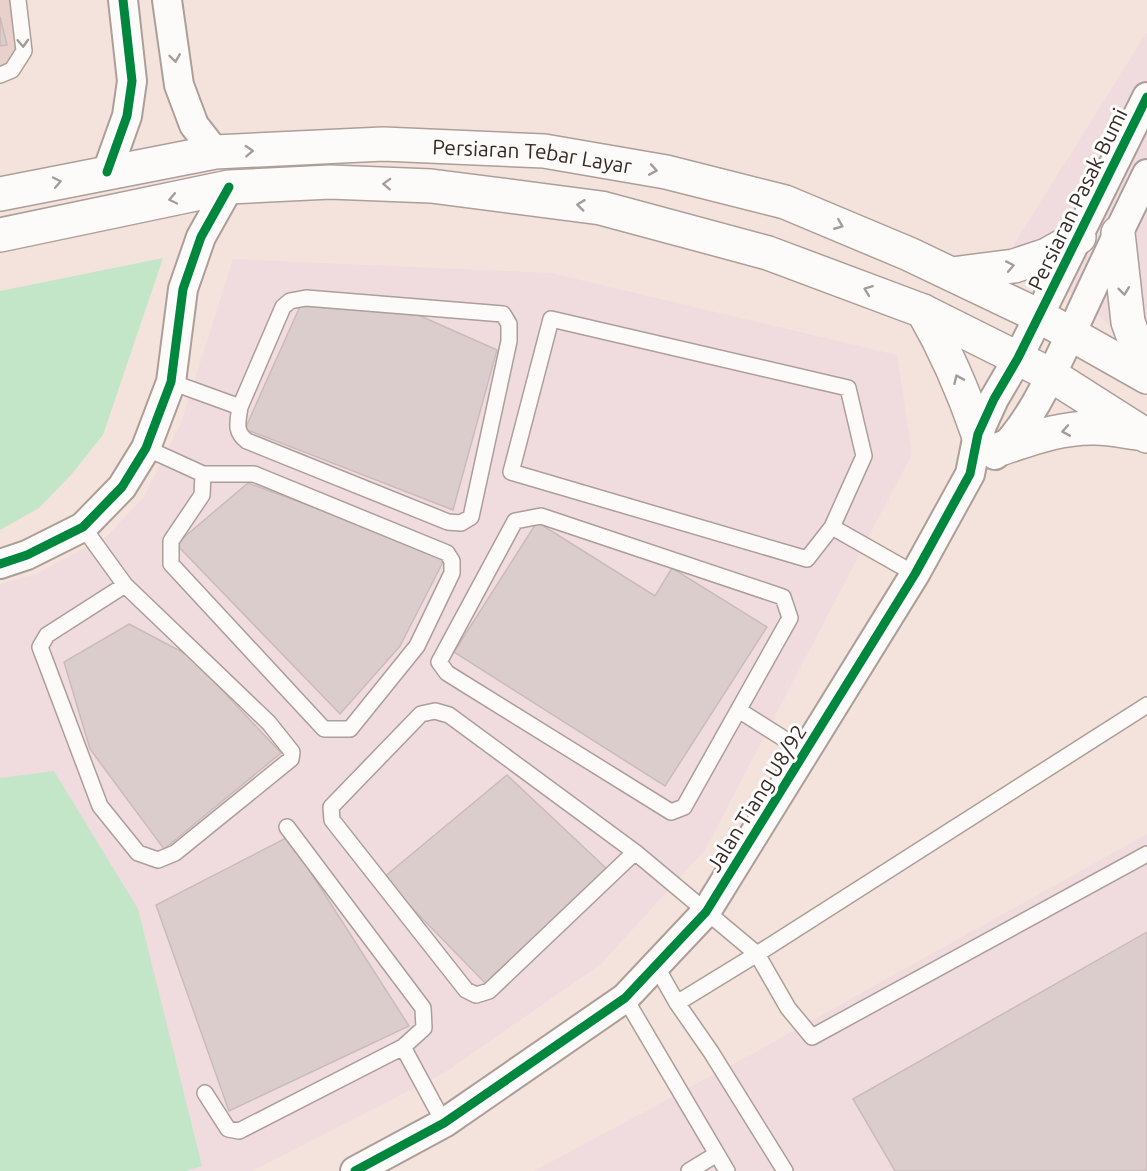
<svg xmlns="http://www.w3.org/2000/svg" width="1147" height="1171" font-family="Ubuntu,sans-serif">
<rect width="100%" height="100%" fill="#f4e3dc"/>
<path fill="#e7d1ca" d="M0 0H11L18 46 6 67 0 68Z"/>
<path fill="#f0dbde" d="M1147 32V356L1013 246Z
M233 259 551 273 897 355 912 454 705 850 601 964 444 1073 252 1171H0V584L36 574 106 537 143 498 181 423Z
M1147 834V1171H534L750 1055Z"/>
<path fill="#c3e6c8" d="M163 258 103 435 70 476 39 508 0 530V291Z
M54 771 138 909 202 1166 186 1171H0V778Z"/>
<path fill="#dccdcd" stroke="#cabbba" stroke-width="1.5" d="M0 17 7 45 0 46Z
M302 302 416 314 497 350 453 510 245 429Z
M248 483 446 556 400 646 340 714 176 544Z
M537 522 655 596 672 568 767 627 665 786 454 652Z
M129 624 190 656 281 753 164 849 90 749 64 662Z
M507 775 609 871 489 987 383 878Z
M288 837 409 1026 229 1111 156 905Z
M1147 932V1171H895L853 1099Z"/>
<g fill="none" stroke-linecap="round" stroke-linejoin="round">
<defs>
<path id="service" d="M0 75 12 70 24 51 18 0
M171 382 240 407C238 421 234 432 247 441L448 522 461 523 471 517 509 341V324L503 314 306 298 290 301 283 307 240 407
M146 448 203 474
M203 474H254L447 553 452 561V573L417 646 350 729H324L171 564V541L202 495Z
M541 516 783 597 790 618 684 807 671 812 447 673 439 662 515 521Z
M83 527 125 585
M832 527 807 559 511 472 551 319 848 388 864 456 832 527 915 574
M125 585 269 723 292 752 291 759 175 853 158 860 138 853 100 806 40 647 47 635Z
M435 711 449 715 635 852 489 991 476 995 466 990 332 820 331 807 421 714Z
M740 711 805 752
M635 852 757 954 788 1008 812 1037 1147 854
M656 966 677 1003 711 1052 785 1171
M625 998 727 1171
M677 1003 757 954 1147 705
M403 1047 444 1123
M205 1093 228 1129 239 1131 403 1047 424 1028 423 1008 287 827
M689 1171 717 1154"/>
<path id="minor" d="M167 0 179 85 194 125 215 152
M107 172 127 116 132 81 123 0
M995 455C1030 428 1057 362 1076 323 1099 273 1123 223 1147 174
M0 564 27 555 83 527 122 487 146 448 171 382 183 289 201 237 229 187
M355 1171 444 1123 625 998 706 912 915 574 970 474 978 434 994 399 1018 358 1147 97"/>
<g id="primary">
<path id="s1" d="M0 194 215 152 383 144 544 151 666 172 785 202 909 254 1039 316 1147 377"/>
<path d="M1118 233 1128 322 1147 374"/>
<path d="M0 235 229 187 330 182 431 186 601 208 768 253 923 311 1051 375 1147 436"/>
<path d="M952 274 1014 266 1047 255 1079 237"/>
<path d="M923 311C946 351 963 390 978 434"/>
<path d="M1003 448C1033 438 1063 427 1095 428 1109 428 1123 431 1137 433"/>
</g>
</defs>
<use href="#service" stroke="#ac9e98" stroke-width="18"/>
<use href="#minor" stroke="#ac9e98" stroke-width="32"/>
<use href="#primary" stroke="#ac9e98" stroke-width="36"/>
<use href="#service" stroke="#fdfbfa" stroke-width="15"/>
<use href="#minor" stroke="#fdfbfa" stroke-width="28"/>
<use href="#primary" stroke="#fdfbfa" stroke-width="33"/>
<defs>
<path id="cycleway" d="M107 172 127 116 132 81 123 0
M0 564 27 555 83 527 122 487 146 448 171 382 183 289 201 237 229 187
M355 1171 444 1123 625 998 706 912 915 574 970 474 978 434 994 399 1018 358 1147 97"/>
</defs>
<use href="#cycleway" stroke="#fff" stroke-width="13"/>
<use href="#cycleway" stroke="#00873e" stroke-width="9"/>
</g>
<defs><path id="oneway-chevron" d="M-2-3.5L2.5 0L-2 3.5" fill="none" stroke-width="1.6" stroke-linecap="round" stroke-linejoin="round" transform="scale(1.5)"/></defs>
<g stroke="#a49c99">
<use href="#oneway-chevron" transform="translate(23 43) rotate(87)"/>
<use href="#oneway-chevron" transform="translate(175 58) rotate(82)"/>
<use href="#oneway-chevron" transform="translate(249 151) rotate(-3)"/>
<use href="#oneway-chevron" transform="translate(653 170) rotate(10)"/>
<use href="#oneway-chevron" transform="translate(57 182) rotate(-12)"/>
<use href="#oneway-chevron" transform="translate(387 184) rotate(-178)"/>
<use href="#oneway-chevron" transform="translate(173 199) rotate(168)"/>
<use href="#oneway-chevron" transform="translate(581 205) rotate(-173)"/>
<use href="#oneway-chevron" transform="translate(839 225) rotate(22)"/>
<use href="#oneway-chevron" transform="translate(1010 266) rotate(-11)"/>
<use href="#oneway-chevron" transform="translate(868 290) rotate(-159)"/>
<use href="#oneway-chevron" transform="translate(1124 291) rotate(83)"/>
<use href="#oneway-chevron" transform="translate(958 379) rotate(-114)"/>
<use href="#oneway-chevron" transform="translate(1066 431) rotate(170)"/>
</g>
<g text-anchor="middle" dominant-baseline="central" stroke-width="6" stroke-linejoin="round" paint-order="stroke">
<g font-size="21" fill="#382923" stroke="#fff">
<text stroke="none"><textPath href="#s1" startOffset="537">Persiaran Tebar Layar</textPath></text>
<text transform="translate(1077 199) rotate(-64)">Persiaran Pasak Bumi</text>
<text transform="translate(756 798) rotate(-58)">Jalan Tiang U8/92</text>
</g>
</g>
</svg>
